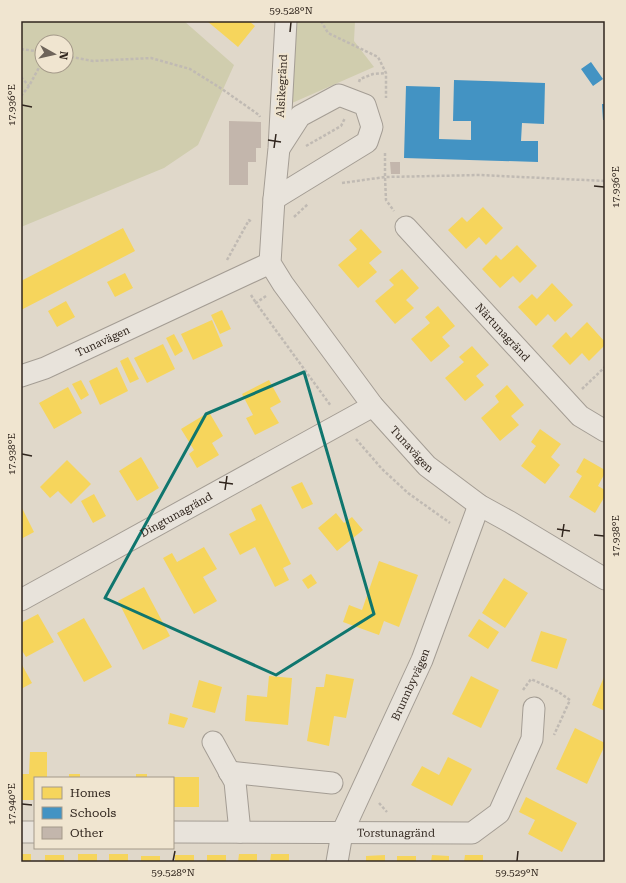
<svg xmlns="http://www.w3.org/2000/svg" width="626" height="883" font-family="'Roboto Serif',serif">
<rect width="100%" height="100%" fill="#e0d8ca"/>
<path fill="#d0cdae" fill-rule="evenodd" d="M21 21H184L234 65 198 145 164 168 21 227ZM42 42H66V66H42Z
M277 21H355L354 41 374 67 292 103Z"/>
<path fill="#f6d55c" d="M207 21H249L255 26 238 47Z
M483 207 503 228 486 245 479 237 466 249 448 230 462 217 467 222Z
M123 228 135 251 21 310V281Z
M361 229 382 252 369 263 377 272 358 288 338 265 357 249 349 240Z
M517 245 537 266 520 283 513 276 500 288 482 269 496 255 501 260Z
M402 269 419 288 406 300 414 308 395 324 375 301 394 285 389 280Z
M125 273 133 288 115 297 107 282Z
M552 283 573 305 555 322 548 314 536 326 518 307 532 294 537 299Z
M66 301 75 317 57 327 48 311Z
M438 306 455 326 442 337 450 346 431 362 411 339 430 323 425 317Z
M222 310 231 329 220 334 211 315Z
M212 320 223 346 193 360 181 334Z
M587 322 605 342V345L589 361 582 353 570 365 552 346 566 332 571 338Z
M174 334 183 351 175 356 166 338Z
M163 344 175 369 147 383 134 358Z
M472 346 489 365 476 376 484 385 465 401 445 378 464 362 459 357Z
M128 357 139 379 130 383 120 361Z
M117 367 128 391 100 405 89 381Z
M81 380 89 395 81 400 72 384Z
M269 380 281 402 270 408 279 423 255 435 246 418 253 415 242 394Z
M507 385 524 405 511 416 519 425 500 441 481 418 499 402 495 396Z
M68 387 82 413 54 429 39 403Z
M209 412 223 436 212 443 219 455 197 468 189 454 194 450 181 429Z
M540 429 561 444 551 457 560 465 545 484 521 466 536 446 531 442Z
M141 457 159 488 137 501 119 471Z
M584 458 605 470V473L598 486 605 490V496L595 513 569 497 582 476 576 472Z
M67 460 91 484 71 504 58 491 50 498 40 487Z
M302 482 313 504 302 509 291 487Z
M94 494 106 516 93 523 81 501Z
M261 504 291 564 283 568 289 580 275 587 255 547 240 555 229 534 256 520 251 509Z
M21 506 34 532 21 539Z
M336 513 344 523 352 517 363 530 337 551 318 528Z
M204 547 217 569 203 577 217 601 194 614 163 558 172 553 177 562Z
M379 561 418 575 399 627 384 621 379 635 343 622 349 605 362 610Z
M311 574 317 583 308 589 302 580Z
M504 578 528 593 505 628 482 613Z
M144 587 170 636 143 650 118 601Z
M38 614 54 642 26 657 21 649V623Z
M84 618 112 667 84 682 57 633Z
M479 619 499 632 488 649 468 636Z
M541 631 567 639 557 669 531 661Z
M21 663 32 683 21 689Z
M326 674 354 679 346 718 334 716 329 746 307 741 316 687H324Z
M269 676 292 678 288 725 245 721 247 695 267 697Z
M471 676 499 690 481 728 452 714Z
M604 677 605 678V711L592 705Z
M199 680 222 687 215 713 192 707Z
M170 713 188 718 184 728 168 724Z
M575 728 605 743V745L587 784 556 769Z
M30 752H47V778H35V800H21V774H29Z
M448 757 472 769 452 806 411 785 422 766 439 775Z
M69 774H80V778H69Z
M136 774H147V778H136Z
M173 777H199V807H173Z
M526 797 577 823 562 852 528 834 535 820 519 812Z
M21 854H31V862H21Z
M78 854H97V862H78Z
M109 854H128V862H109Z
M239 854H257V862H238Z
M271 854H289V862H270Z
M45 855H64V862H45Z
M175 855H194V862H175Z
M207 855H226V862H207Z
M385 855V862H366V856Z
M432 855 449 856V862H431Z
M465 855H483V862H464Z
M141 856H160V862H141Z
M397 856H416V862H397Z"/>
<path fill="#4393c3" d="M591 62 603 79 593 86 581 69Z
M454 80 545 83 544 124 522 123 521 141H538V162L404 158 406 86 440 87 439 139 471 140V121H453Z
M602 104H605V120H603Z"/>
<path fill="#c3b6ac" d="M229 121 261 122V148H256V162H248V185H229Z
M390 162H400V174H391Z"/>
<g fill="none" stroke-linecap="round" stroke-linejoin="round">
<defs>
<g id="minor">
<path id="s1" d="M286 21 279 148 274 199 270 263 283 284 373 406 427 466 479 505 510 522 605 579"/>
<path d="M274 199 367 142 372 127 365 105 339 95 300 116 280 147"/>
<path id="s2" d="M406 227 580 416 605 431"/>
<path id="s3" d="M21 376 45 368 270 263"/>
<path id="s4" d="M21 600 373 406"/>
<path d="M213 742 235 782 240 832"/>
<path d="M229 772 332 783"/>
<path d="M21 832H35"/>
<path id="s5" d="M173 832 472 833 499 813 532 739 534 708"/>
<path id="s6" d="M337 862 342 833 422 660 479 505"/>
</g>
</defs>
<use href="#minor" stroke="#a49d94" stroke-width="23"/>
<path stroke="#c0bab3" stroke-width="2.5" stroke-dasharray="3 2" stroke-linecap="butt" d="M321 21 328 33 378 57 386 73V98
M21 49 42 52
M66 56 93 61 151 58 190 69 222 89 259 115 260 117
M21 77 29 86
M359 82 360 79 373 74 386 73
M21 96 29 86 42 62
M306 146 341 126 345 118
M385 153V177L386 200 394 211
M342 183 385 177 480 175 605 181
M294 217 308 204
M227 260 249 220 252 223
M251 295 256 303
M266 296 256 303 331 406
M582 389 605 367
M356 439 382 469 408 493 450 523
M523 690 531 679 557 691 570 700 554 735
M379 803 387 812"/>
<use href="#minor" stroke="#e8e3db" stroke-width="21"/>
</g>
<path fill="none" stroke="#0f766e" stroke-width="3" stroke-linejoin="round" d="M304 372 374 614 276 675 105 598 206 414Z"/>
<path fill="none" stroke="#31261e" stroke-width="1.5" d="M290 32 291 22M22 105 32 107M268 140 281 142M274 148 276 134M594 186 604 187M22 454 32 456M219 482 233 484M225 490 227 476M557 529 570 531M594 535 604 536M562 537 564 524M22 804 32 805M173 861 175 851M517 861 518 851"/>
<g text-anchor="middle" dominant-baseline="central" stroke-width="4" stroke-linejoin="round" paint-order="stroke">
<g font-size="11" fill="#31261e" stroke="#f0e5d0">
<text transform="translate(282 86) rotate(-87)">Alsikegränd</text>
<text stroke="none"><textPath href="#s2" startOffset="143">Närtunagränd</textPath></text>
<text stroke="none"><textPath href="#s3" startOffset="89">Tunavägen</textPath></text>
<text stroke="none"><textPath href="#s1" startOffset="477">Tunavägen</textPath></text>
<text stroke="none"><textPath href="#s4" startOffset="177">Dingtunagränd</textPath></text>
<text stroke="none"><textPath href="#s6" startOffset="193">Brunnbyvägen</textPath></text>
<text stroke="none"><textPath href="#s5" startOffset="223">Torstunagränd</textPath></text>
</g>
</g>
<rect width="626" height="883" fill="none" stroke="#f0e5d0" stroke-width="44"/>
<rect x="34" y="777" width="140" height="72" fill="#f0e5d0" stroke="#a49989"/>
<rect x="42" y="787" width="20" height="12" fill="#f6d55c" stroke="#a49989"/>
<text x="70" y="797" font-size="12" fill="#31261e">Homes</text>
<rect x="42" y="807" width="20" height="12" fill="#4393c3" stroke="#a49989"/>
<text x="70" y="817" font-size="12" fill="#31261e">Schools</text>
<rect x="42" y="827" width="20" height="12" fill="#c3b6ac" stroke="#a49989"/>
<text x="70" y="837" font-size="12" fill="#31261e">Other</text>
<g transform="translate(54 54) rotate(98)"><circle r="19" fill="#f0e5d0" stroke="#a49989"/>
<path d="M0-3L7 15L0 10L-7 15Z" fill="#6e645a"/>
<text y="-6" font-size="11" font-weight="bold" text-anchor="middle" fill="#31261e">N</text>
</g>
<rect x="22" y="22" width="582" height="839" fill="none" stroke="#31261e" stroke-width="1.5"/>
<g font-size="10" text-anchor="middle" fill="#31261e">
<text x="291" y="14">59.528°N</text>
<text transform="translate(11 105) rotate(-90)" y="4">17.936°E</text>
<text transform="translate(615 187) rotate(-90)" y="4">17.936°E</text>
<text transform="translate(11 454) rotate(-90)" y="4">17.938°E</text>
<text transform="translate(615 536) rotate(-90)" y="4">17.938°E</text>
<text transform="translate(11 804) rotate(-90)" y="4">17.940°E</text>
<text x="173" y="876">59.528°N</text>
<text x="517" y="876">59.529°N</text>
</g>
</svg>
